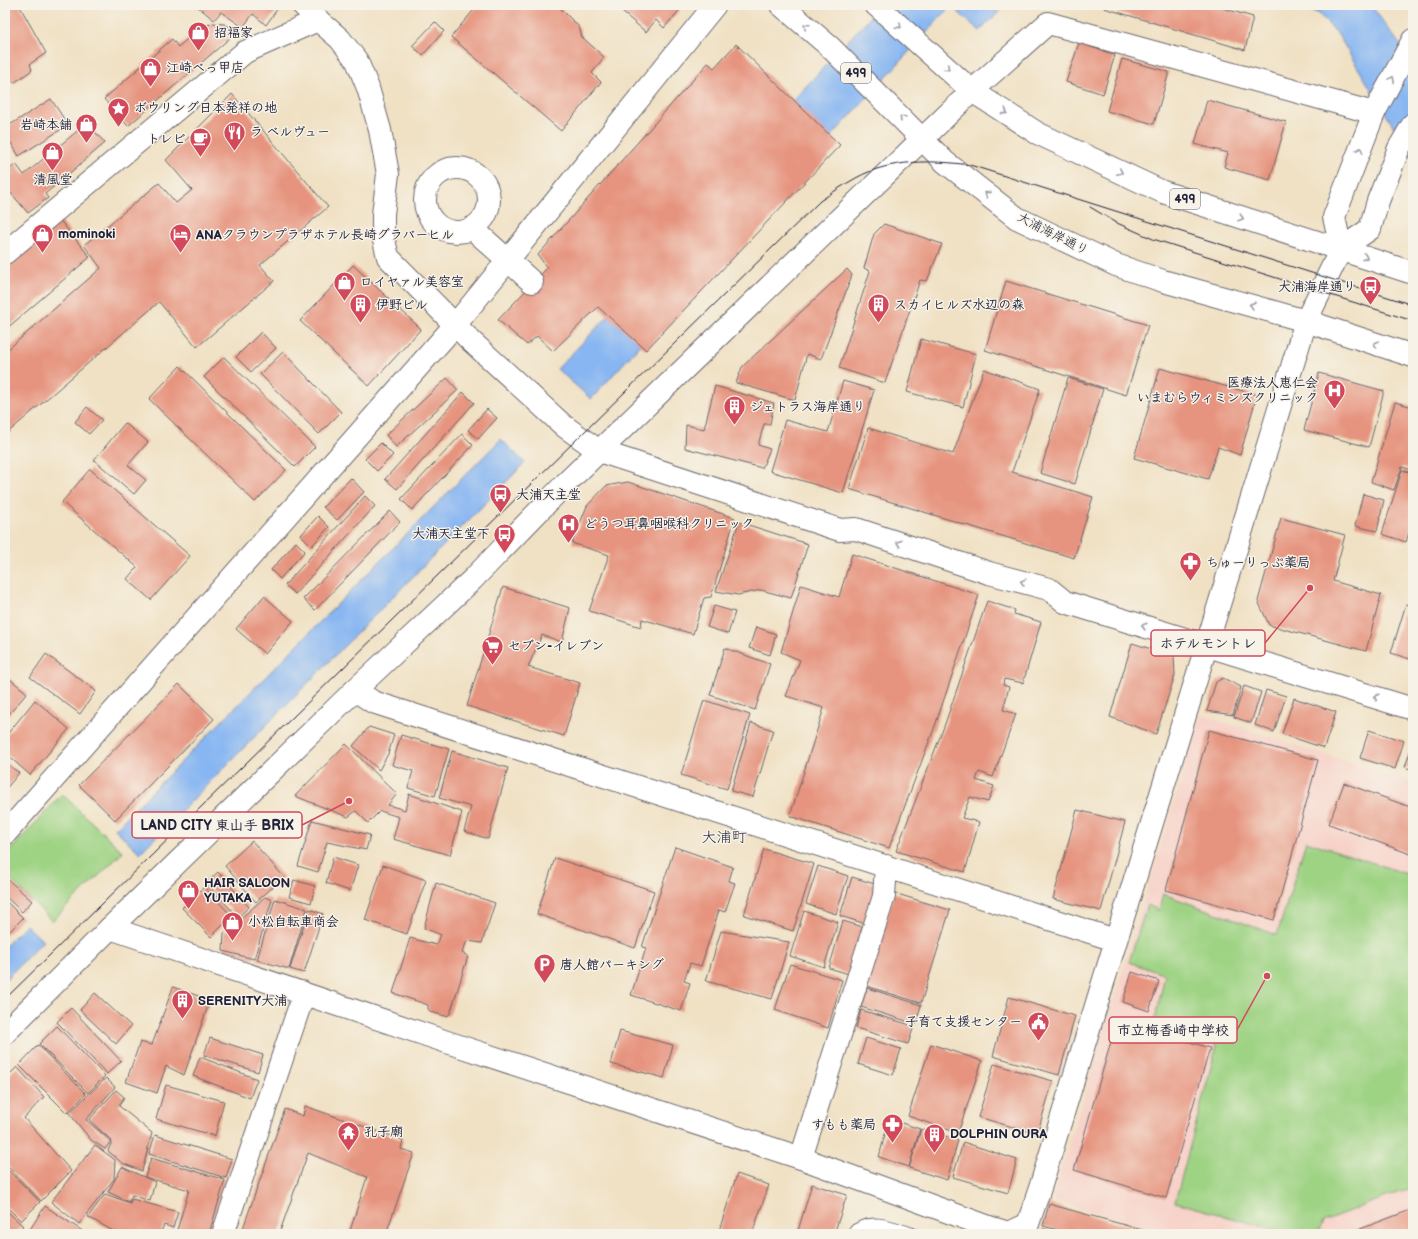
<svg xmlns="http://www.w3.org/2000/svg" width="1418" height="1239" font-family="'Balsamiq Sans','Klee One',sans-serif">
<rect width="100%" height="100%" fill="#f7f3e8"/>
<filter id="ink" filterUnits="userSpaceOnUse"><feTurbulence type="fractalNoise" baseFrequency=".025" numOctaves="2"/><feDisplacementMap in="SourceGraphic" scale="8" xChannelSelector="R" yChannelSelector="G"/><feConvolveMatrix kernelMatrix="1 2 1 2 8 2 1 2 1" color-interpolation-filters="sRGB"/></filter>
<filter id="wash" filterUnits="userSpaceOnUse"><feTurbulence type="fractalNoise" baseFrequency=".012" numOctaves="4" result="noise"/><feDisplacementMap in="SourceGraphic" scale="16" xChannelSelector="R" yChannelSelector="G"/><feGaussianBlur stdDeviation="0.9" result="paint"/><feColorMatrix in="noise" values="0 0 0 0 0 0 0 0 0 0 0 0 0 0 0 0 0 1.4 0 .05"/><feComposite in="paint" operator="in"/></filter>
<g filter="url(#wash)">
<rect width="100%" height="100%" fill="#f0e1c4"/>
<path fill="#f7d1c8" d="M1201 715 1413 783V1234H1169L1053 1200 1061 1170Z"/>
<path fill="#9fd384" stroke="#607a60" d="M62 794 123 852 52 921 5 874V856Z
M1306 841 1413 876V1187L1323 1221 1318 1234H1290L1175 1202 1217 1045 1154 1025 1165 975 1129 962 1147 905 1159 910 1163 894 1277 935Z"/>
<path fill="#87b6f2" stroke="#546c96" d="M881 5H1006L980 31 951 6 591 399 557 369 617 307 775 120Z
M1291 5H1374L1373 8 1413 62V159L1337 33 1318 13Z
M501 439 525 463 140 853 115 829Z
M26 925 43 941 5 980V946Z"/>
<g id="blocks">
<path fill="#e6947f" d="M5 5H19L46 53 30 64 32 70 14 83 9 76 5 78Z
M196 5H273L278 8 266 25 253 14 243 27 221 12 214 20Z
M478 5H557L579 27 582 37 604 57 592 73 601 82 561 131 451 37Z
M628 5H684L664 28 656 20 646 32 622 12Z
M1105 5H1212L1253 17 1245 50 1104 8Z
M435 22 444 31 423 55 412 46Z
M213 23 224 24 238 31 128 126 104 99 172 39 178 47 200 28Z
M1079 43 1115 55 1103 94 1066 82Z
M736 44 840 145 646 350 598 307 553 351 537 336 527 345 498 320 547 268 538 255 708 63 714 68Z
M1122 59 1169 72 1154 124 1107 111Z
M232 94 328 207 260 265 274 281 197 347 159 302 5 435V352L101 268 84 245 159 183 176 203 192 190 166 160Z
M51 99 68 125 19 156 5 133V128Z
M1207 100 1286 122 1270 180 1224 167 1228 153 1195 144Z
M87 123 105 143 45 194 48 198 28 213 5 186V173L16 164 24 175Z
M59 219 90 257 5 330V264Z
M884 224 942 244 927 281 920 280 885 383 839 368 870 271 864 268 874 234Z
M353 265 421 329 369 386 300 321Z
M847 269 852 275 821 359 807 354 795 400 736 383 742 367Z
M1006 281 1148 325 1126 395 985 350Z
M261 332 276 348 251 372 236 357Z
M921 339 976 354 963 407 907 392Z
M283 352 341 412 319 434 260 374Z
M224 357 315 447 295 467 204 377Z
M180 366 286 470 255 502 149 399Z
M1160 368 1257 395 1240 455 1218 447 1208 479 1134 458Z
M984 369 1040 389 1012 472 1093 497 1074 558 849 489 868 428 953 454Z
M1319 373 1384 391 1369 447 1304 430Z
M447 378 458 390 396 447 386 435Z
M1068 378 1103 389 1075 484 1040 473Z
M843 381 874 390 843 493 770 471 785 420 828 432Z
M715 386 774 403 770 424H764L758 445 770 449 762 468 685 448 686 425 704 429Z
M463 392 474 403 397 489 385 479Z
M1395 402 1413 407V470L1402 467 1394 490 1371 482Z
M87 407 102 420 89 434 75 422Z
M487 409 497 418 478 439 468 430Z
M125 423 148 442 128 465 146 480 134 494 94 460Z
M462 434 473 445 412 510 401 499Z
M381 443 393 455 377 471 365 459Z
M90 469 190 556 151 600 127 579 137 567 62 502Z
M1402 470 1413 473V519L1406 542 1382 534Z
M351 478 364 492 337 520 323 507Z
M628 482 735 518 711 597 704 598 693 634 642 619 641 627 589 611 609 555 572 543 587 506 606 486Z
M1363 494 1384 500 1377 531 1355 526Z
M365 496 375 506 295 594 285 585Z
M390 511 400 522 315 610 303 599Z
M318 516 329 527 312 546 301 535Z
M1281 518 1345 535 1333 581 1381 595 1366 651 1269 625 1258 601Z
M739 522 808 544 791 598 761 590 738 595 716 591Z
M296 542 305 551 280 579 271 570Z
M852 554 979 595 935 726 889 848 790 816 824 708 786 696 800 660 781 652 801 585 839 597Z
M503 587 570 608 562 642 542 635 528 667 580 683 564 736 467 706Z
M264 596 293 621 265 654 236 629Z
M1413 600V660L1391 653 1406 604 1411 606Z
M987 601 1015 610 1014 614 1041 622 1023 683 1004 679 1003 685 1009 687 1003 710 1016 714 993 777 979 772 976 780 994 786 988 802 970 797 962 818 979 822 965 872 896 851 945 724Z
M714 606 735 612 728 634 707 627Z
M756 627 776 634 770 655 749 648Z
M1132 643 1174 656 1175 675 1156 734 1110 717Z
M725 648 770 664 755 710 710 695Z
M46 654 96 691 80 714 30 677Z
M5 675 27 693 5 719Z
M1223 678 1241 687 1233 715 1207 711 1216 682Z
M179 684 214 719 115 820 79 785Z
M1244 686 1261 692 1251 723 1234 717Z
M1266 690 1286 696 1274 732 1255 725Z
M1294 698 1336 712 1324 748 1282 734Z
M35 700 69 729 30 775 5 753V737Z
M704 700 750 715 727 789 681 775Z
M751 723 773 730 753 797 731 791Z
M369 727 394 735 388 754 379 770 353 746Z
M1209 730 1318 760 1274 920 1166 890Z
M1369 730 1404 741 1395 769 1360 758Z
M401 735 449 749 435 796 408 788 413 771 392 765Z
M1413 743V770L1405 767Z
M346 744 397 794 388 805 405 810 409 794 462 812 450 855 393 839 399 817 380 811 368 823 356 811 348 817 295 796Z
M452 751 508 768 488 839 464 831 471 807 439 798Z
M5 762 19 773 5 790Z
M1344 783 1413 808V855L1329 824Z
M1077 810 1125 822 1101 911 1053 899Z
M312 820 370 835 366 850 327 842 318 872 298 866Z
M252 841 284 877 256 902 225 866Z
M675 847 733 867 729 881 735 883 725 912 719 910 701 966 690 963 684 981 690 983 681 1011 631 995 646 948 642 947Z
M764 849 814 864 793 931 744 915Z
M333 857 358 865 350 891 326 883Z
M555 858 654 891 635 948 537 914Z
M383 865 426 880 407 934 365 920Z
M818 866 848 876 836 914 806 904Z
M218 872 249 907 238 917 206 883Z
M5 877 32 901 22 912 5 896Z
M852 877 878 885 866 924 840 916Z
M294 880 315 886 311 903 289 897Z
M436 883 495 903 482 943 467 941 462 953 468 956 451 1011 449 1015 445 1016 431 1012 428 1009V1005L393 993 410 938 436 945 441 935 424 928Z
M204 887 232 916 211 937 182 908Z
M894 893 950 910 921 1003 866 986Z
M265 897 272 900 254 959 223 951 224 933Z
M275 899 307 909 289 969 257 960Z
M5 900 23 918 5 936Z
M309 909 323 914 304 973 290 969Z
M804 911 838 922 824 967 790 956Z
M843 921 863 927 849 974 829 968Z
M721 931 789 942 772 999 706 981Z
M790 964 842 980 828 1028 775 1010Z
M1132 972 1159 981 1149 1011 1123 1002Z
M173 987 210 1000 184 1075 166 1066 157 1093 126 1082 140 1042 152 1045Z
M867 988 921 1005 916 1024 861 1007Z
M95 993 131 1026 116 1044 80 1010Z
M1009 997 1075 1016 1059 1075 993 1056Z
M71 1008 121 1061 107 1074 57 1022Z
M861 1010 914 1026 908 1044 856 1028Z
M1117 1021 1210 1048 1166 1198 1074 1170Z
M57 1026 105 1076 88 1093 39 1044Z
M620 1031 673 1045 664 1078 611 1064Z
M210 1038 263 1055 258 1072 204 1055Z
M866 1038 901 1049 893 1075 858 1064Z
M931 1044 982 1061 958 1133 908 1116Z
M38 1045 86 1094 67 1113 19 1065Z
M200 1057 257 1079 250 1098 193 1076Z
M994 1064 1053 1081 1037 1134 978 1117Z
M17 1067 44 1097 24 1118 71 1171 41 1201 5 1164V1079Z
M106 1078 115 1087 86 1120 111 1141 105 1149 91 1140 69 1113Z
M166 1085 224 1101 215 1136 156 1119Z
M116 1090 124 1097 119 1106 152 1133 142 1171 122 1163 108 1151 112 1141 89 1120Z
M305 1106 403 1140 401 1149 414 1153 386 1234H349L367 1177 308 1153 279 1234H252L242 1231 285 1109 303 1116Z
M889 1119 920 1129 909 1167 879 1157Z
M921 1129 958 1140 947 1180 909 1168Z
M155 1135 232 1159 226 1178 149 1154Z
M963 1142 1017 1160 1008 1193 953 1177Z
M95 1145 115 1160 114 1179 79 1224 51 1202Z
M151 1158 225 1180 209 1234H189L177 1230 189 1190 145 1177Z
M122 1167 155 1182 150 1201 132 1195 129 1202 108 1192Z
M8 1170 40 1202 21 1221 5 1205V1173Z
M737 1174 769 1185 752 1234H718Z
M812 1184 847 1195 834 1234H797Z
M105 1194 130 1203 132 1199 178 1212 173 1228 164 1225 160 1234H122L113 1231 88 1217Z
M1049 1204 1157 1234H1073L1043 1226Z
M45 1206 87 1234H27Z
M5 1209 23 1226 14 1234H5Z
M1413 1209V1234H1347Z
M1043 1229 1062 1234H1042Z"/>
</g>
</g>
<g filter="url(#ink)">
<use href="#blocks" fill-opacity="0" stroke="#6a656b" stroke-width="1"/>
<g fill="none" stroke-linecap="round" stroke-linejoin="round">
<defs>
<path id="lane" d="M852 1234C869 1216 894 1228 912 1234"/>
<path id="street" d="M972 91 1048 23 1374 113
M425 200a32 32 0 1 1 64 0a32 32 0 1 1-64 0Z
M472 228 532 282
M5 253 245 52 318 20 303 5
M599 451 840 530 856 529 989 573 1049 589 1065 602 1413 709
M355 690 373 702 1115 940
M110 928 450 1043 801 1158 992 1228 1009 1233 1028 1224 1041 1185 1306 321 1341 249
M801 1158 884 896 886 866
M223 1234 300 1005 302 992"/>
<path id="secondary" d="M318 20 340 39 357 61 368 88 380 130 388 174 383 214V236L388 257 471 341 564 426 599 451
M1413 40 1374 113 1334 217 1341 249 1370 229 1378 201 1399 148 1413 124
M5 834 456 324 715 5
M5 1033 110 928 355 690 472 580 566 483 972 91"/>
<path id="highway" d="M781 5 830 47 945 162 1017 218 1116 265 1163 281 1306 321 1413 356
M876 5 972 91 1037 133 1163 192 1413 273"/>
</defs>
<use href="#lane" stroke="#6a656b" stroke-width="14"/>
<use href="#street" stroke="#6a656b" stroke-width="24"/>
<use href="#secondary" stroke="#6a656b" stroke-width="24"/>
<use href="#highway" stroke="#6a656b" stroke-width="24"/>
<use href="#lane" stroke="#fff" stroke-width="12"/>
<use href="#street" stroke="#fff" stroke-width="22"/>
<use href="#secondary" stroke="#fff" stroke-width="22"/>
<use href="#highway" stroke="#fff" stroke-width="22"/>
<path stroke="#22223b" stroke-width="1" d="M1090 207 1117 223 1153 239 1413 321
M5 999 820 201C832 193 843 185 856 178 890 159 933 160 970 165L1413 305"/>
</g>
<defs><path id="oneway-chevron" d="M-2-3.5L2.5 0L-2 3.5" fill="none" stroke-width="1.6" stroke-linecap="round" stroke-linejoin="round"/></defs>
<g stroke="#9c9ca7">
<use href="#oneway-chevron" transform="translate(806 26) rotate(-139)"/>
<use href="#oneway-chevron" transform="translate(899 26) rotate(42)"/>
<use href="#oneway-chevron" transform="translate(947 68) rotate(41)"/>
<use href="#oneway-chevron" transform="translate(1392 79) rotate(-62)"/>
<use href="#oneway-chevron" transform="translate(1005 112) rotate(33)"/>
<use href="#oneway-chevron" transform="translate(902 118) rotate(-136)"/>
<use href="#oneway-chevron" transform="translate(1360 150) rotate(-69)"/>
<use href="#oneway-chevron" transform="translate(1120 172) rotate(25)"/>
<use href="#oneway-chevron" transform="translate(987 194) rotate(-142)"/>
<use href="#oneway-chevron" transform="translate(1241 218) rotate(18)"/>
<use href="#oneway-chevron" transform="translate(1365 257) rotate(19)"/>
<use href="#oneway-chevron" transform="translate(1252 305) rotate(-164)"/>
<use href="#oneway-chevron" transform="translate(1376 344) rotate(-162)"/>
<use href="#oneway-chevron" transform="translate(899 543) rotate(-162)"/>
<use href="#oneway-chevron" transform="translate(1023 582) rotate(-165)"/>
<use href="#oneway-chevron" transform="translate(1144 626) rotate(-163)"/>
<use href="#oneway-chevron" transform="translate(1376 697) rotate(-163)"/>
</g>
</g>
<defs>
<symbol id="shop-pin" viewBox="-11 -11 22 30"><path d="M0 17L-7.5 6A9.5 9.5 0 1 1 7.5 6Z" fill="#d1495b" stroke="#f7f3e8"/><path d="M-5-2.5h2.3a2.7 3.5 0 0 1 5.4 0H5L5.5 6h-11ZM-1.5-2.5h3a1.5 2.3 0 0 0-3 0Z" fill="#fff"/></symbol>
<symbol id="sight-pin" viewBox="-11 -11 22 30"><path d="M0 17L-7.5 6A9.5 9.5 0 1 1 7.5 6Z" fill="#d1495b" stroke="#f7f3e8"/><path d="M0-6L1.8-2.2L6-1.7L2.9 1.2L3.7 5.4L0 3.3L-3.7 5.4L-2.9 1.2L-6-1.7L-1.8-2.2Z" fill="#fff"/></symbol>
<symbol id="restaurant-pin" viewBox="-11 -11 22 30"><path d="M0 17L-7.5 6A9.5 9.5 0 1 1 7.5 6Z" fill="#d1495b" stroke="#f7f3e8"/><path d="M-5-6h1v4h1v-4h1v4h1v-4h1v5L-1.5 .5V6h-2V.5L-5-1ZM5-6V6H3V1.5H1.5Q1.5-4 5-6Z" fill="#fff"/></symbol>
<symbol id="cafe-pin" viewBox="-11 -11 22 30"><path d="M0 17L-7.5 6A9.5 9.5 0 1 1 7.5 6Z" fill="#d1495b" stroke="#f7f3e8"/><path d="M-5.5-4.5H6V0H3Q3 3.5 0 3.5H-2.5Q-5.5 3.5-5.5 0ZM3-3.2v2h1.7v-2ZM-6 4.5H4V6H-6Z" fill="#fff"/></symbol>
<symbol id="hotel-pin" viewBox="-11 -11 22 30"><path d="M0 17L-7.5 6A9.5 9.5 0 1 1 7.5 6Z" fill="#d1495b" stroke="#f7f3e8"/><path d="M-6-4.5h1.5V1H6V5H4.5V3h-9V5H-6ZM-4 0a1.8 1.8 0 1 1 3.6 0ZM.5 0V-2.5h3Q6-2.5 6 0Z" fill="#fff"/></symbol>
<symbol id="bus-pin" viewBox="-11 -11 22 30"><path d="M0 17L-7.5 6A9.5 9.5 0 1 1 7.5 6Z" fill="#d1495b" stroke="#f7f3e8"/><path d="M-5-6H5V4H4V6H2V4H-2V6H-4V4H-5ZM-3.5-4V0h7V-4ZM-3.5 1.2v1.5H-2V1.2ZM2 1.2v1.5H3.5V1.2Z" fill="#fff"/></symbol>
<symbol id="building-pin" viewBox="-11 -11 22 30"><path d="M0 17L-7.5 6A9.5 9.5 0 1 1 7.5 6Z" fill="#d1495b" stroke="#f7f3e8"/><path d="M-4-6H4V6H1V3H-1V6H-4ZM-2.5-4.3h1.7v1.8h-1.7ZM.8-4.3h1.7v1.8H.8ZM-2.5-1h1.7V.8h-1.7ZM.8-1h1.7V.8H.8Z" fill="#fff"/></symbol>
<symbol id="hospital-pin" viewBox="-11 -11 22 30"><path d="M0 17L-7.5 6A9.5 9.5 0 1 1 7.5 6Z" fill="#d1495b" stroke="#f7f3e8"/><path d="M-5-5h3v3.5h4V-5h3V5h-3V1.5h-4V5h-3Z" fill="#fff"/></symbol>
<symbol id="pharmacy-pin" viewBox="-11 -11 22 30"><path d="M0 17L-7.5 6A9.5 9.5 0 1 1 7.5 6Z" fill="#d1495b" stroke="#f7f3e8"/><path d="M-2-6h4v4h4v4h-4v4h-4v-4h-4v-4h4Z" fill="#fff"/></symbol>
<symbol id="supermarket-pin" viewBox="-11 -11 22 30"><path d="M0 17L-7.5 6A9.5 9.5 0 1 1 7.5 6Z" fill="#d1495b" stroke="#f7f3e8"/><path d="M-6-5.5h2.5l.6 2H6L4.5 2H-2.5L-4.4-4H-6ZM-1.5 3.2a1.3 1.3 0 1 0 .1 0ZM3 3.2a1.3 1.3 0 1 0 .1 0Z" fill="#fff"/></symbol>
<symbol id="parking-pin" viewBox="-11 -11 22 30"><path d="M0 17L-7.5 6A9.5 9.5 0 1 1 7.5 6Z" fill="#d1495b" stroke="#f7f3e8"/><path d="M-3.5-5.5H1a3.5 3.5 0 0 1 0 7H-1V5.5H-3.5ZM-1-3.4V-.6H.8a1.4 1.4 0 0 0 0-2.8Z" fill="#fff"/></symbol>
<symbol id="civic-pin" viewBox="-11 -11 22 30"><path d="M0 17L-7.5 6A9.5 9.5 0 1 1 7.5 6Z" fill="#d1495b" stroke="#f7f3e8"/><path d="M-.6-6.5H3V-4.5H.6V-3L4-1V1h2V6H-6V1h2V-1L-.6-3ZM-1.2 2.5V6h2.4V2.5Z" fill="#fff"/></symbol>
<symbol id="temple-pin" viewBox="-11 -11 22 30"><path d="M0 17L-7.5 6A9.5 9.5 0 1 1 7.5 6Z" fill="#d1495b" stroke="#f7f3e8"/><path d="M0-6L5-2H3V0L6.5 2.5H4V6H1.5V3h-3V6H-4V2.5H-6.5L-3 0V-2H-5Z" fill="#fff"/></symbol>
</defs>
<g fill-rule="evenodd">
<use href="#shop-pin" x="186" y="20" width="25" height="34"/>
<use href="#shop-pin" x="138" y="56" width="25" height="34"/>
<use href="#sight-pin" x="106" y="96" width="25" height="34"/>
<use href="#shop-pin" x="74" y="112" width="25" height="34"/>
<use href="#restaurant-pin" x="222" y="120" width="25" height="34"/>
<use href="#cafe-pin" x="188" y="126" width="25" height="34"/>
<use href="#shop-pin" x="40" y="140" width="25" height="34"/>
<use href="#shop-pin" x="30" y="222" width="25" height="34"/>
<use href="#hotel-pin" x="168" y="222" width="25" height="34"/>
<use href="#shop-pin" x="332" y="270" width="25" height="34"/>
<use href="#bus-pin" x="1358" y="274" width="25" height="34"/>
<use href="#building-pin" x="348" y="292" width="25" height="34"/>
<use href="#building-pin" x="866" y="292" width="25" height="34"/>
<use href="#hospital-pin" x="1322" y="378" width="25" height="34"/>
<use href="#building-pin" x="722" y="394" width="25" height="34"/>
<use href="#bus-pin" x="488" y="482" width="25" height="34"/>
<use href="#hospital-pin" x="556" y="512" width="25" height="34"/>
<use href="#bus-pin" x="492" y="522" width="25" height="34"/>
<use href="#pharmacy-pin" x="1178" y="550" width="25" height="34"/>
<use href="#supermarket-pin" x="480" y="634" width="25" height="34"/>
<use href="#shop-pin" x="176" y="878" width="25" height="34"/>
<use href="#shop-pin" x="220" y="910" width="25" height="34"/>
<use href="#parking-pin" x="532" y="952" width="25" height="34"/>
<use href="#building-pin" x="170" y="988" width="25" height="34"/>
<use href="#civic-pin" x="1026" y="1010" width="25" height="34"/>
<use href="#pharmacy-pin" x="880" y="1112" width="25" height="34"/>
<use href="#temple-pin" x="336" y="1120" width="25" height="34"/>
<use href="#building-pin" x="922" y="1122" width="25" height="34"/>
</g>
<g text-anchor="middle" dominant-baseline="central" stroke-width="3" stroke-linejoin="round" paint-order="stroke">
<g fill="#f7f3e8" stroke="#62616f" stroke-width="1">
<rect x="841" y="63" width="30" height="20" rx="3"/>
<rect x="1170" y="189" width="30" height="20" rx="3"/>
</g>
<g font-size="12" font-weight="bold" fill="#22223b">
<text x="856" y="73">499</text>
<text x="1185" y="199">499</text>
</g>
<g font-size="13" font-weight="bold" fill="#22223b" stroke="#f7f3e8" text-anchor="start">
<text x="214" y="33">招福家</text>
<text x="166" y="68">江崎べっ甲店</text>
<text x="134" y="108">ボウリング日本発祥の地</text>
<text x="72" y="125" text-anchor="end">岩崎本舗</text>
<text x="250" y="132">ラ ベルヴュー</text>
<text x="186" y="139" text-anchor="end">トレビ</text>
<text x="53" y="180" text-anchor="middle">清風堂</text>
<text x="58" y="234">mominoki</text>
<text x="196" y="235">ANAクラウンプラザホテル長崎グラバーヒル</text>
<text x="360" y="282">ロイヤァル美容室</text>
<text x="1356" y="287" text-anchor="end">大浦海岸通り</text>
<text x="376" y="305">伊野ビル</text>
<text x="894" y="305">スカイヒルズ水辺の森</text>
<text x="1318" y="383" text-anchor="end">医療法人恵仁会<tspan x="1318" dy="15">いまむらウィミンズクリニック</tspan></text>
<text x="750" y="407">ジェトラス海岸通り</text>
<text x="516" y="495">大浦天主堂</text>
<text x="584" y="524">どうつ耳鼻咽喉科クリニック</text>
<text x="490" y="534" text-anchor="end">大浦天主堂下</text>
<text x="1206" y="563">ちゅーりっぷ薬局</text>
<text x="508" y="646">セブン-イレブン</text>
<text x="204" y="883">HAIR SALOON<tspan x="204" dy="15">YUTAKA</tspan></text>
<text x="248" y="922">小松自転車商会</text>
<text x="560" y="965">唐人館パーキング</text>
<text x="198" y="1001">SERENITY大浦</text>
<text x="1022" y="1022" text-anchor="end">子育て支援センター</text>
<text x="876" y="1125" text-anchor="end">すもも薬局</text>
<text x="364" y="1132">孔子廟</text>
<text x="950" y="1134">DOLPHIN OURA</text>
</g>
<g font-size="13" fill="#22223b" stroke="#f7f3e8">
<text transform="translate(1053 234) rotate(27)">大浦海岸通り</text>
</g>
<g font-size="15" fill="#22223b" stroke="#f7f3e8">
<text x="724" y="837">大浦町</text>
</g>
</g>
<path fill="none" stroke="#d1495b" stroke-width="1.5" d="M1310 588L1265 643M349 801L302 825M1267 976L1237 1030"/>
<g fill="#d1495b" stroke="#f7f3e8" stroke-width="1.5">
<circle cx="1310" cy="588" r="4"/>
<circle cx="349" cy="801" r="4"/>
<circle cx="1267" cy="976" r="4"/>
</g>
<g fill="#f7f3e8" stroke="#d1495b" stroke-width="1.5">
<rect x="1151" y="630" width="114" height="26" rx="4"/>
<rect x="132" y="812" width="170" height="26" rx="4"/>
<rect x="1109" y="1017" width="128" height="26" rx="4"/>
</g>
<g font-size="14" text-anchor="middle" font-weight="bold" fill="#22223b">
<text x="1208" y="648">ホテルモントレ</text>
<text x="217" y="830">LAND CITY 東山手 BRIX</text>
<text x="1173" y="1035">市立梅香崎中学校</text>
</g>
<rect width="1418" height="1239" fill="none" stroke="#f7f3e8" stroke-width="20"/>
</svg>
